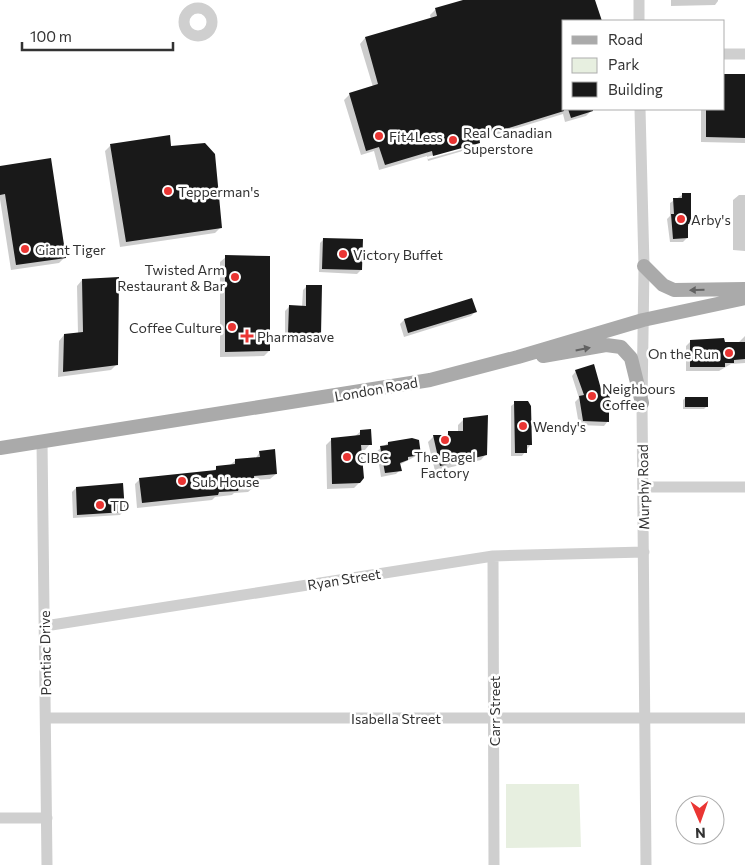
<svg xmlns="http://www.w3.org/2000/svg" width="745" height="865" font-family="Commissioner,sans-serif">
<rect width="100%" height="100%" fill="#fff"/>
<path fill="#e7efe0" d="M506 784H579L581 847 506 848Z"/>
<path fill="#0003" fill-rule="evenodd" d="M467 0H594L601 21H564V109L591 111 586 116 565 122 563 114 478 140 473 148 428 161 427 156 379 170 374 151 361 155 344 100 350 94 373 87 360 44 365 38 431 19 430 15 435 10ZM475 143V146L428 159 427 157Z
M671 0H718V1L715 5 671 6Z
M724 75H745V143L701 142V109H724Z
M169 136 170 147 221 227 215 233 120 247 105 151 110 146Z
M0 167 65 257 59 263 11 270 0 199Z
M682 195 690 224 687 227V238L683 242H670L667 219 670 216V203Z
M739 195H745V251L733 250V200Z
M324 239 361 270 357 274 319 272 320 243Z
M226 257 269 351 264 356 220 357V262Z
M82 280 117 364 111 370 58 377 59 341 64 335 78 334 77 286Z
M307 286 320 334 316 338H285V311L289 307H302L303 290Z
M471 299 475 312 471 316 404 337 400 324 404 320Z
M745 336V363L731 364 719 371H686V346L691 341 738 343Z
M576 371 608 421 604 426 579 425 575 402 579 398 572 376Z
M685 398 707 406 704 409H683V400Z
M515 403 531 444 522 456H511V406Z
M464 419 486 454 481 460 435 471 428 442 434 436 445 437 449 433 458 432V425Z
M361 431 370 444 365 450H360V482L354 488 327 489 326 445 332 439 354 437Z
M388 443 420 454 399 465 400 470 396 474 381 477 377 451Z
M260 452 276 474 270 479 253 480 254 487 248 492 234 493 232 495 215 497 212 500 137 508 135 484 140 479 212 472 217 468 230 465 236 460 255 459Z
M76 488 124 511 120 515 73 518 72 492Z"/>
<path fill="#191919" d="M463 0H595L602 21H564V111L479 137 480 143 433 156 432 151 385 165 379 147 366 151 349 93 378 84 365 37 437 16 435 8Z
M724 74H745V138L706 137V109H724Z
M568 109H593V111L571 118Z
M170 135 171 146 205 143 215 154 222 228 126 242 110 144Z
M51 158 66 258 16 265 5 194 0 195V166Z
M682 193H691V224H688V238L673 239 671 214H674L673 198H682Z
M323 238 363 239 362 270 322 269Z
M225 255 270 256V351L225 352Z
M119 277 118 365 63 372 64 334 83 332 82 279Z
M306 285H322L321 335 288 334 289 305 306 306Z
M472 298 477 312 408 333 404 319Z
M724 338 725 342H745V359L734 360V363H725V367H690V340Z
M594 364 601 389 607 387 610 398 609 399V422L583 421 579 396 584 395 575 370Z
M685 397H708V407H685Z
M514 401H528L531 406 532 445H527V453H515Z
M488 415 487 455 440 466 433 435H448V431H463V418Z
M371 429 372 445H361L364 478 360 483 332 484 331 438 360 435V430Z
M412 438 419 440 421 455 408 457V460L400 463 402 471 385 473 380 446 388 445V442Z
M275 449 277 474 254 476 255 488H239L238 491 219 492 218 495 142 503 139 478 216 470V466L235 464V459L260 457 259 451Z
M123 483 125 512 77 515 76 487Z"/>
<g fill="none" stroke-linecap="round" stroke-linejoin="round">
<path stroke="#cfcfcf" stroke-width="11" d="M639 0V21
M184 22a14 14 0 1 1 28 0a14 14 0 1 1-28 0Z
M724 54H745
M640 109 644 266 642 403 646 865
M42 441 47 865
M643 487H745
M493 556 494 865
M45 626 493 556 644 552
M46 718H745
M0 818H47"/>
<path stroke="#aaa" stroke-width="14" d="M644 266 663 285 674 290 745 289
M543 356 606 345 621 347 631 358 642 403
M0 448 430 380 518 357 643 320 745 298"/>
</g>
<defs><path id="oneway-solid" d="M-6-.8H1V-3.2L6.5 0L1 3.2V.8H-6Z" transform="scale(1.25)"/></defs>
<g fill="#626262">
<use href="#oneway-solid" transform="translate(697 290) rotate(179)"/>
<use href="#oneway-solid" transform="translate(583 349) rotate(-11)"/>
</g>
<g fill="#ea3533" stroke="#fff" stroke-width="2">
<circle cx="379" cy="136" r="5"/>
<circle cx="453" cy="140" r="5"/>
<circle cx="168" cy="191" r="5"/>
<circle cx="681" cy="219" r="5"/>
<circle cx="25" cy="249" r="5"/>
<circle cx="343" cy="254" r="5"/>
<circle cx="235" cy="277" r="5"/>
<circle cx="232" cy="327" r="5"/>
<path d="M244.5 328.5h5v5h5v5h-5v5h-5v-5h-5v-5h5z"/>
<circle cx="729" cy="353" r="5"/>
<circle cx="592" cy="396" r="5"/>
<circle cx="523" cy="426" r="5"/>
<circle cx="445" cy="440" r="5"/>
<circle cx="347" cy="457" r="5"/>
<circle cx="182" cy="481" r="5"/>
<circle cx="100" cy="505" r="5"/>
</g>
<g text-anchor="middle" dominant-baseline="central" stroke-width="5" stroke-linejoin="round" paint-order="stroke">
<g font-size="14" fill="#323232" stroke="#fff" text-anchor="start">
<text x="463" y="132">Real Canadian<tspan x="463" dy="16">Superstore</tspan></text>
<text x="389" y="136">Fit4Less</text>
<text x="178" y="191">Tepperman's</text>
<text x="691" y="219">Arby's</text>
<text x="35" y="249">Giant Tiger</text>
<text x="353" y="254">Victory Buffet</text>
<text x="225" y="269" text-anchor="end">Twisted Arm<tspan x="225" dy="16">Restaurant &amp; Bar</tspan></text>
<text x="222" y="327" text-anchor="end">Coffee Culture</text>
<text x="257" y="336">Pharmasave</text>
<text x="719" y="353" text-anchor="end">On the Run</text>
<text x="602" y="388">Neighbours<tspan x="602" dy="16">Coffee</tspan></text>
<text x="533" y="426">Wendy's</text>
<text x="445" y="456" text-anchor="middle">The Bagel<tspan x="445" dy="16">Factory</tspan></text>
<text x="357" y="457">CIBC</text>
<text x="192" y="481">Sub House</text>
<text x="110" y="505">TD</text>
</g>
<g font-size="14" fill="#323232" stroke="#fff">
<text transform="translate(376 389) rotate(-10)">London Road</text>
<text transform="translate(643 487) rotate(-91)">Murphy Road</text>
<text transform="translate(344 579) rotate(-9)">Ryan Street</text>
<text transform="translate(45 653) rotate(-91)">Pontiac Drive</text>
<text transform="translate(494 711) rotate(-90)">Carr Street</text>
<text x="396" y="718">Isabella Street</text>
</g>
</g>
<rect x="562" y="20" width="162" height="90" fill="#ffffff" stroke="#adadad"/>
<rect x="572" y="36" width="25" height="8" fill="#aaaaaa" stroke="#adadad"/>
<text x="608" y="45" font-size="15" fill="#323232">Road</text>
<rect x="572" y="58" width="25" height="15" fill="#e7efe0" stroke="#adadad"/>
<text x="608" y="70" font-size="15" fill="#323232">Park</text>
<rect x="572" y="82" width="25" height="15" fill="#191919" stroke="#adadad"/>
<text x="608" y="95" font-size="15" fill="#323232">Building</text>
<g transform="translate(700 820) rotate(178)"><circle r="24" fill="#ffffff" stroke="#adadad"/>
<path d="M0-4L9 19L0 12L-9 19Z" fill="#ea3533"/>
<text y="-8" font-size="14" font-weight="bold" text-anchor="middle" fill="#323232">N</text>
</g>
<path d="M22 42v8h151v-8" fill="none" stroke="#323232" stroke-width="2.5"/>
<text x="30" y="42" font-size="15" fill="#323232" stroke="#ffffff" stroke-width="4" paint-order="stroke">100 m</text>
</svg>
